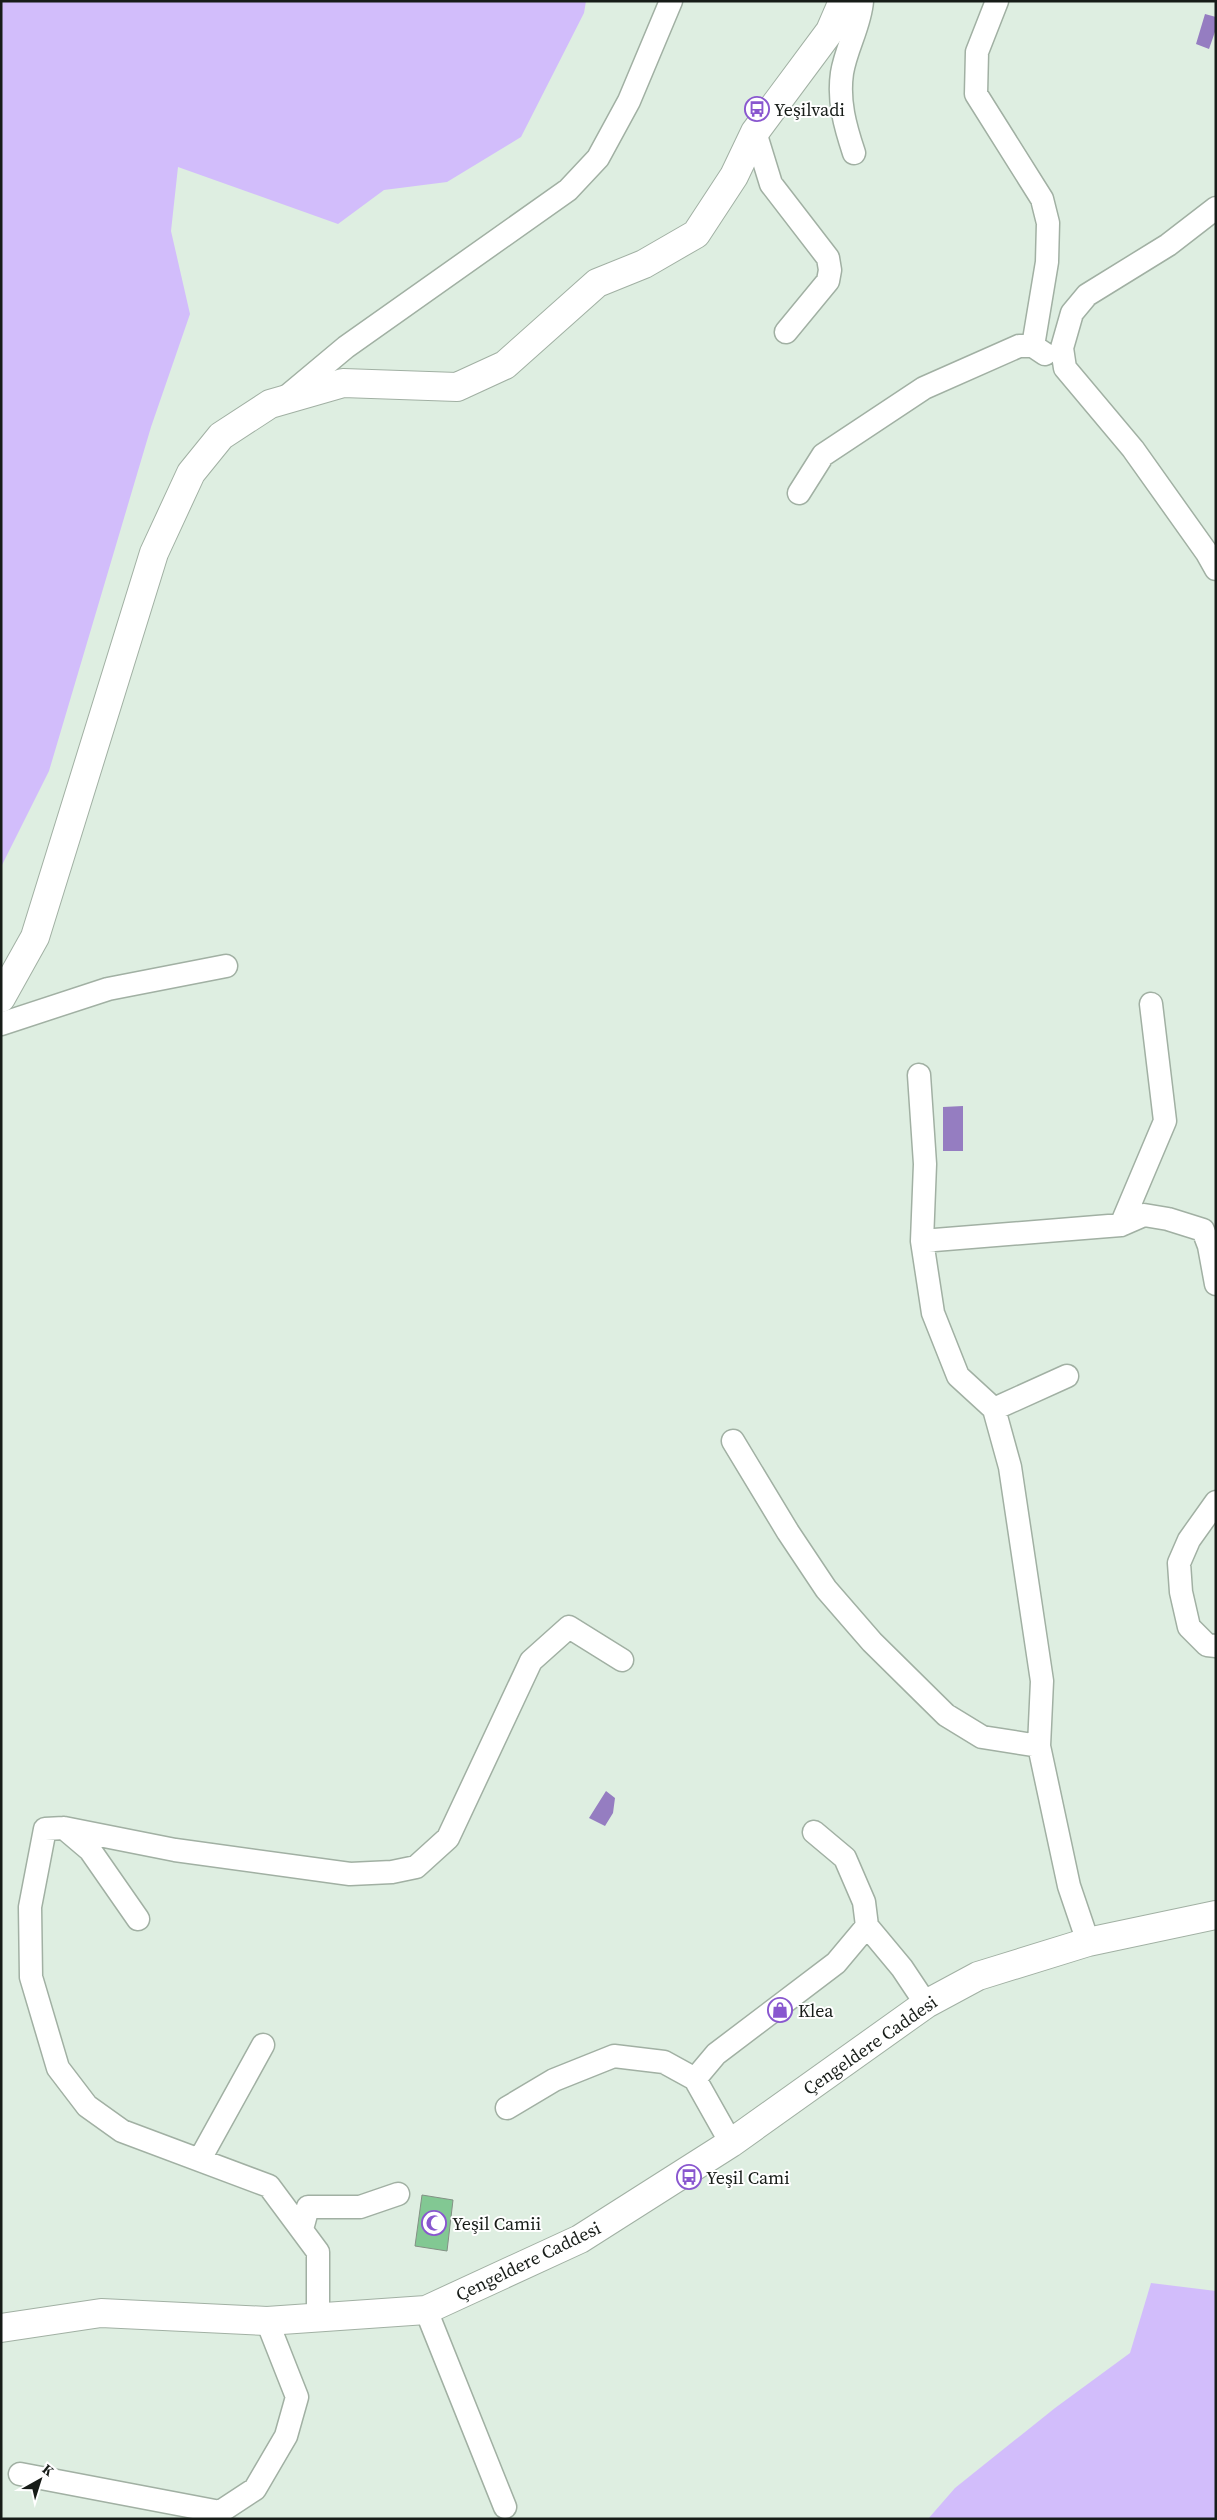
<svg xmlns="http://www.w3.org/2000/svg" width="1217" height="2520" font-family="'Source Serif 4',serif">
<rect width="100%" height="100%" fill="#deeee1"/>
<path fill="#d2bdfb" d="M1 1H586L584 13 521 137 447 182 384 190 338 224 178 167 171 231 190 314 151 427 49 771 1 867Z
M1151 2283 1216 2291V2519H928L955 2488 1055 2408 1130 2353Z"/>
<path fill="#957dc1" d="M1205 14 1216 17V29L1209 49 1196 44Z
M963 1106V1151H943V1107Z
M606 1791 615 1798 613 1813 605 1826 589 1818Z"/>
<path fill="#82c893" stroke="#839185" d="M422 2195 453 2200 447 2251 415 2246Z"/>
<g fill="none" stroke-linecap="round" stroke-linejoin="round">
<defs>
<path id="street" d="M997 1 977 52 976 94 1042 199 1048 223 1047 262 1033 346
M755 132 771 184 828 258 830 270 828 281 786 332
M854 153C845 126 838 101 842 73 846 48 860 26 862 1
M1216 208 1168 245 1087 295 1072 313 1062 348 1065 368 1133 449 1207 553 1216 569
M285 398 346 347 568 190 598 158 629 101 671 1
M799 493 823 455 924 388 1019 346H1033L1045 354
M1 1024 108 989 226 966
M919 1075 925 1164 922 1241 933 1313 958 1376 994 1409 1010 1467 1042 1681 1039 1746 1069 1886 1088 1942
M1121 1225 1165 1121 1151 1004
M922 1241 1121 1225 1144 1215 1168 1219 1203 1230 1209 1246 1216 1284
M994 1409 1067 1376
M733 1441 788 1532 826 1589 872 1642 946 1715 982 1737 1039 1746
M1216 1502 1189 1540 1179 1563 1181 1592 1189 1627 1207 1645 1216 1646
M64 1828 90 1850 138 1919
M867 1926 902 1968 926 2004
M695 2079 716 2054 836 1963 867 1926 864 1902 845 1858 814 1832
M507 2108 554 2080 614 2056 664 2062 695 2079 731 2143
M200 2159 263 2045
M302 2229 308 2207H360L398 2194
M426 2310 505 2507
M318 2318V2252L269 2186 122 2131 87 2106 58 2068 31 1977 30 1907 45 1829 64 1828 175 1850 350 1874 392 1872 416 1867 448 1838 531 1661 569 1627 622 1660
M20 2474 220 2512 255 2489 286 2436 297 2397 267 2321"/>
<path id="secondary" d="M1 998 35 937 154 553 191 473 221 436 270 404 343 383 457 387 505 365 597 283 644 264 696 234 734 176 755 132 830 31 843 1
M1 2328 101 2313 267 2321 426 2310 580 2239 731 2143 926 2004 978 1976 1088 1942 1216 1915"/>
</defs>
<use href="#street" stroke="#a1b0a3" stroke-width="25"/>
<use href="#secondary" stroke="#a1b0a3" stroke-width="30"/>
<use href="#street" stroke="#fff" stroke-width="22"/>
<use href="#secondary" stroke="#fff" stroke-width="28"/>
</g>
<defs>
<symbol id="bus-ring" viewBox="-11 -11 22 22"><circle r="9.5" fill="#fff" stroke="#8957cf" stroke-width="1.5"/><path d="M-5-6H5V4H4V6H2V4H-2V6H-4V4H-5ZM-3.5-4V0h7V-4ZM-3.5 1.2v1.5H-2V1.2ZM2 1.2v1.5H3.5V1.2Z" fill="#8957cf"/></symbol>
<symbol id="shop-ring" viewBox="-11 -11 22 22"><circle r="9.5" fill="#fff" stroke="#8957cf" stroke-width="1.5"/><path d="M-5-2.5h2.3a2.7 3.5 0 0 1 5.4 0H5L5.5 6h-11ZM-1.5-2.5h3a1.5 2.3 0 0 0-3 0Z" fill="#8957cf"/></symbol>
<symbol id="mosque-ring" viewBox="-11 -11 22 22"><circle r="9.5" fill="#fff" stroke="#8957cf" stroke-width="1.5"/><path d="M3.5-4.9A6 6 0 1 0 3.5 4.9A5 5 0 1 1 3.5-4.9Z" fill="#8957cf"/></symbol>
</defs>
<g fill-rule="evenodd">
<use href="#bus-ring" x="743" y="95" width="28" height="28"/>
<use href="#shop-ring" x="766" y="1996" width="28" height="28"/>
<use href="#bus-ring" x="675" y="2163" width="28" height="28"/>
<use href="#mosque-ring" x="420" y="2209" width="28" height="28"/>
</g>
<g text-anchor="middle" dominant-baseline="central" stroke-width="4" stroke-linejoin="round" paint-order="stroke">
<g font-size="18" fill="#171c18" stroke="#fff" text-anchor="start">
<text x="774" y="109">Yeşilvadi</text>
<text x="798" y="2010">Klea</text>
<text x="706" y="2177">Yeşil Cami</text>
<text x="452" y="2223">Yeşil Camii</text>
</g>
<g font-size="18" fill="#171c18" stroke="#fff">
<text transform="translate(870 2045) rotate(-35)">Çengeldere Caddesi</text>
<text transform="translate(528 2261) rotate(-26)">Çengeldere Caddesi</text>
</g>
</g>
<rect width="1217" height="2520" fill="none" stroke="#171c18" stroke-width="5"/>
<g transform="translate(40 2480) rotate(39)" stroke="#ffffff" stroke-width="4" paint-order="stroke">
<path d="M0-4L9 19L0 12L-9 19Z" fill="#171c18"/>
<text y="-8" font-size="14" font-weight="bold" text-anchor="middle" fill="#171c18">K</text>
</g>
</svg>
